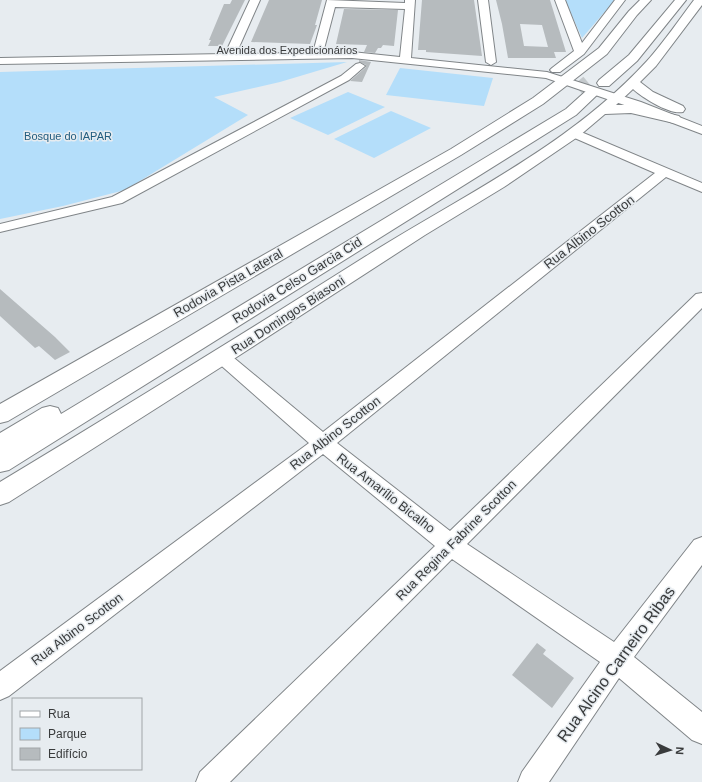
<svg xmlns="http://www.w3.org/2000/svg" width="702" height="782" font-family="Arial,sans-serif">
<rect width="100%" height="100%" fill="#e7ecf0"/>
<path fill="#b4defa" d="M565 0H615L582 38Z
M347 62 280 82 214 97 248 115 125 190 63 206 0 219V72Z
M400 68 493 78 484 106 386 95Z
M348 92 385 107 328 135 290 118Z
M391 111 431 128 374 158 334 139Z"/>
<path fill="#b6bbbe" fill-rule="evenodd" d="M232 0H245L222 46H208L211 40H209L224 4H230Z
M269 0H322L315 25H317L310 44 251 42Z
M422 0H474L482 56 426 52V50H418Z
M496 0H550L566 52H554L556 58H508L502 24ZM520 24 542 25 548 47 524 46Z
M344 9 398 10 394 46 383 45 381 48H378L375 53 364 52 367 45 336 44Z
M359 60 371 62 362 82 350 81 366 67V65L359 62Z
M0 289 55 337 70 352 55 360 39 346 35 348 0 316Z
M537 643 546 650 543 654 574 678 552 708 512 675Z"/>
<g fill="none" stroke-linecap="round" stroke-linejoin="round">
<path stroke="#c4c9cc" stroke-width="12" stroke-dasharray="12 6" stroke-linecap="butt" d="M578 89 590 79"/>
<defs>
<path id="minor" d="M250 0H260L236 54 352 52 400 57 405 9 335 7 324 49 319 52 314 49 327 0 405 3V0H415L411 58 547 72 641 102 702 126V134L633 108 546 78 352 58 0 64V58L225 54Z
M478 0H488L496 62 491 65 486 62Z
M555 0H565L582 43 615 0H625L584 54 560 72H552L550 70 552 68 574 51Z
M360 63 365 66 349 80 122 203 0 232V224L112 197 341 76 356 64Z
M574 129 702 183V192L666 177 337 443 450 531 696 294 702 293V308L467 544 614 642 694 540 702 537V565L634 657 702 712V744L692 740 619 678 549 782H518L522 772 600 662 452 559 230 782H196L200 772 435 546 323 454 9 696 0 700V671L309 443 216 361 213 357 216 353 222 351 228 353 323 432 655 173 570 136 568 133 570 130Z"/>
<path id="major" d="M640 0H651L637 15 607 54 543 104 461 155 8 421 0 423V404L451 149 533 98 599 48 629 11Z
M694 0H702V5L656 66 640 82 653 92 683 106 685 109 683 112C670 115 643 98 633 89L616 105H631L679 116 681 119 679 122 674 123 631 113 605 114 579 136 504 187 425 235 229 362 9 502 0 505V482C124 407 248 331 371 253 466 194 571 144 647 61 664 42 679 20 694 0Z"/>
<path id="highway" d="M675 0H686L637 61 609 86H599L597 83 599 80 629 55Z
M591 90 596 91 598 94 576 115 9 470 0 472V433L42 408 50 406 58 408 61 414 566 109 586 91Z"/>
</defs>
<use href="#minor" stroke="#808588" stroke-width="2"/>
<use href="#major" stroke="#808588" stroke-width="2"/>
<use href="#highway" stroke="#808588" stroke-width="2"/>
<use href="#minor" fill="#fff" fill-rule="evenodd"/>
<use href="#major" fill="#fff" fill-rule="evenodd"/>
<use href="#highway" fill="#fff" fill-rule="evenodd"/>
</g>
<g text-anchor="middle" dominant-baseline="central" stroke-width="3" stroke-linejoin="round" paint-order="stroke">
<g font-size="11" fill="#393b3c" stroke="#e7ecf0">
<text x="287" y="50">Avenida dos Expedicionários</text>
</g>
<g font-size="11" fill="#215d7f" stroke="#e7ecf0">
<text x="68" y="136">Bosque do IAPAR</text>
</g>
<g font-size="13" fill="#393b3c" stroke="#e7ecf0">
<text transform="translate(589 232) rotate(-38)">Rua Albino Scotton</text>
<text transform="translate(297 280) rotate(-32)">Rodovia Celso Garcia Cid</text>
<text transform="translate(228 283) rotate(-30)">Rodovia Pista Lateral</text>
<text transform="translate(288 315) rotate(-33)">Rua Domingos Biasoni</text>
<text transform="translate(335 433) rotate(-38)">Rua Albino Scotton</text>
<text transform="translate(386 493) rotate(38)">Rua Amarílio Bicalho</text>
<text transform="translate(456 540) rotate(-45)">Rua Regina Fabrine Scotton</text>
<text transform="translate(77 629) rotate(-37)">Rua Albino Scotton</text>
</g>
<g font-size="16" fill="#393b3c" stroke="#e7ecf0">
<text transform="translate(616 664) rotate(-54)">Rua Alcino Carneiro Ribas</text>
</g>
</g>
<rect x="12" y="698" width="130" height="72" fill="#e7ecf0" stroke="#a1a5a8"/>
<rect x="20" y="711" width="20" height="6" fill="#ffffff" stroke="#a1a5a8"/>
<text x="48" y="718" font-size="12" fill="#393b3c">Rua</text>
<rect x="20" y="728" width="20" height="12" fill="#b4defa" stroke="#a1a5a8"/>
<text x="48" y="738" font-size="12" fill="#393b3c">Parque</text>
<rect x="20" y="748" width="20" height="12" fill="#b6bbbe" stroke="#a1a5a8"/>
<text x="48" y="758" font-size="12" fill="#393b3c">Edifício</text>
<g transform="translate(670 750) rotate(94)" stroke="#e7ecf0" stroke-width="3" paint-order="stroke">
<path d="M0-3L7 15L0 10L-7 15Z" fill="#393b3c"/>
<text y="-6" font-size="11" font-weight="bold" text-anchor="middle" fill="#393b3c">N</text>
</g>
</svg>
